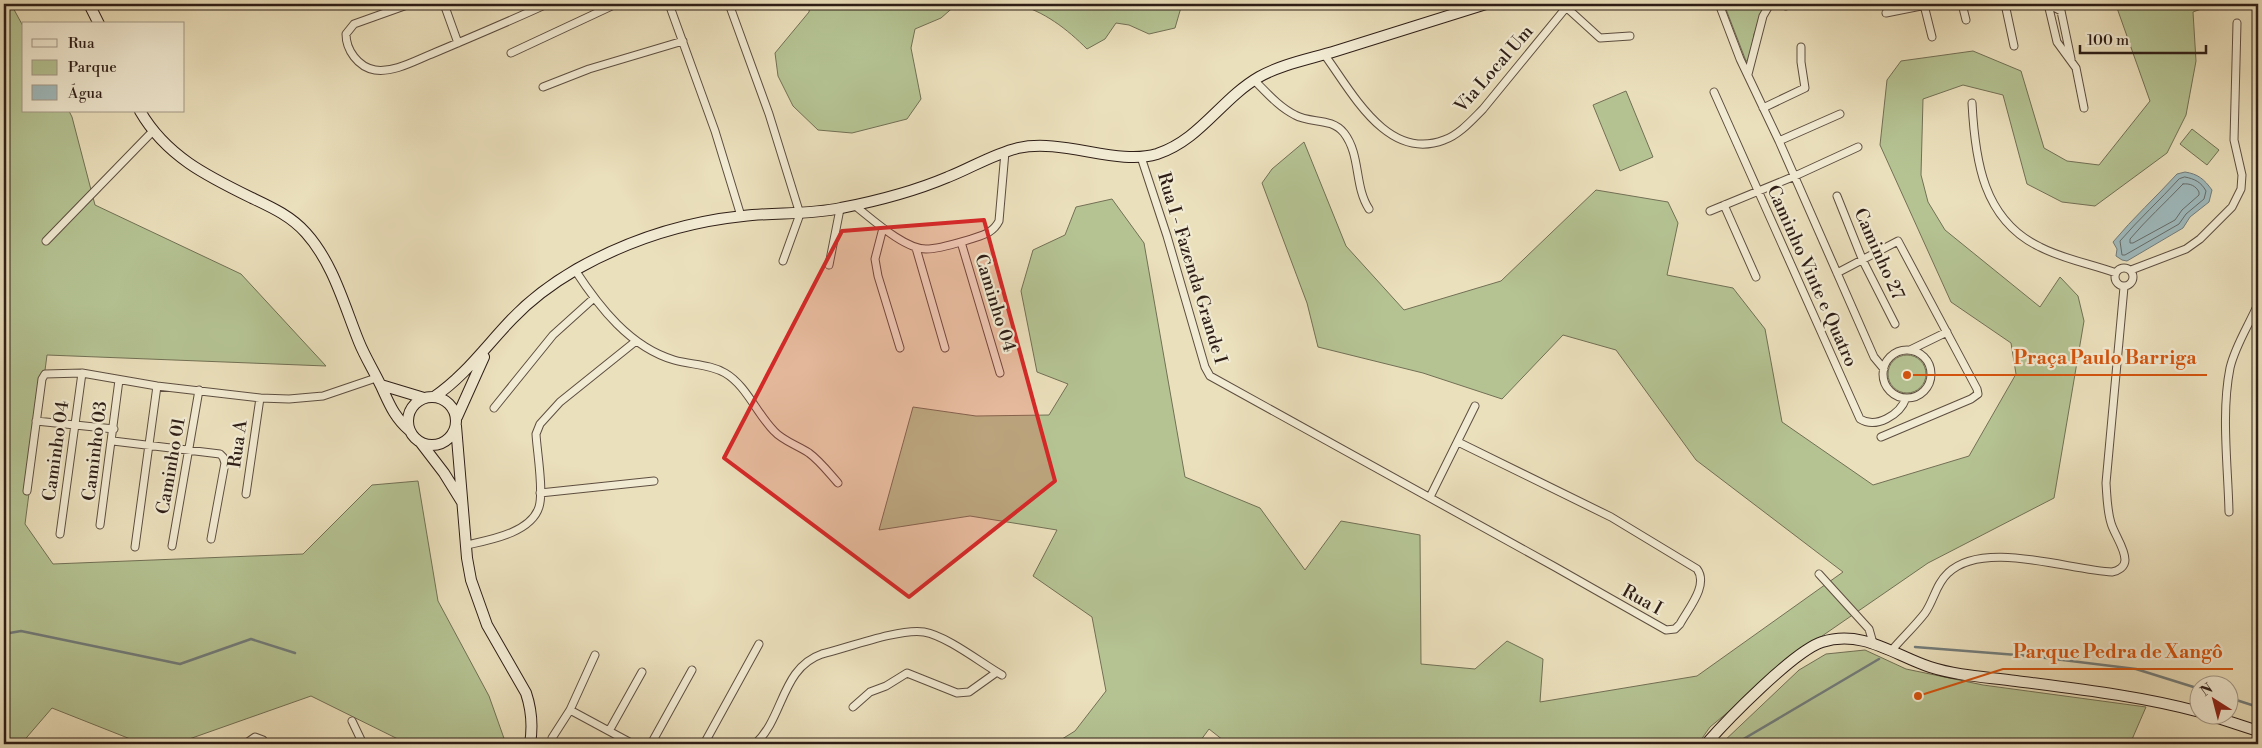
<svg xmlns="http://www.w3.org/2000/svg" width="2262" height="748" font-family="'Libre Bodoni',serif">
<rect width="100%" height="100%" fill="#ebe0bc"/>
<filter id="stains"><feTurbulence type="fractalNoise" baseFrequency=".004" numOctaves="4"/><feColorMatrix values="0 0 0 0 .2 0 0 0 0 .09 0 0 0 0 .02 0 0 0 .5 -.17"/></filter>
<radialGradient id="worn" r=".72"><stop offset=".6" stop-color="#630" stop-opacity="0"/><stop offset="1" stop-color="#630" stop-opacity=".3"/></radialGradient>
<path fill="#b5c393" stroke="#727055" d="M4 4H11L24 28V111H69L72 117 95 205 241 274 326 366 47 355 25 524 53 564 303 554 372 485 418 481 438 601 489 696 506 744H408L311 696 175 744H143L52 708 21 744H4Z
M810 4H957L941 18 915 29 911 48 921 99 907 119 852 133 818 130 793 106 778 76 775 53 809 12Z
M1016 4H1182L1175 28 1149 34 1129 25 1116 23 1105 39 1087 49C1067 29 1044 11 1016 4Z
M1724 4H1767L1754 34 1750 61H1746Z
M2119 4H2215L2193 12 2196 61 2186 115 2167 153 2095 206 2062 202 2027 184 2003 95 1963 85 1923 99 1921 175 1928 202 1945 230 2040 307 2060 277 2078 296 2084 321 2054 498 1928 563 1809 645 1710 727 1698 744H1228L1209 729 1198 744H1054L1075 731 1106 691 1092 617 1033 576 1057 530 970 516 879 530 913 407 976 416 1049 415 1068 384 1037 372 1021 291 1033 250 1065 235 1076 207 1112 199 1144 243 1185 477 1260 508 1305 570 1341 521 1420 535 1421 664 1475 669 1507 641 1543 659 1540 702 1697 676 1843 572 1696 460 1616 350 1563 335 1502 399 1423 373 1318 347 1307 303 1262 183 1272 169 1304 142 1346 246 1404 310 1501 281 1596 190 1668 202 1678 223 1667 275 1733 288 1765 329 1782 422 1873 485 1969 456 2016 374 2011 343 1951 302 1880 145 1887 80 1901 61 1973 51 2021 71 2044 148 2067 161 2099 165 2150 101 2117 8Z
M1626 91 1653 157 1620 171 1593 105Z
M2192 129 2219 150 2207 165 2180 144Z
M1888 374a19 19 0 1 1 38 0a19 19 0 1 1-38 0Z
M1865 650 1906 669 1983 685 2146 707 2130 744H1721L1799 670 1826 654Z"/>
<path fill="#9fbabd" stroke="#727c7b" d="M2185 172C2198 174 2204 179 2212 190L2209 202 2190 217 2183 228 2127 261 2122 260 2116 256 2117 249 2113 242C2133 218 2156 197 2177 174Z"/>
<g fill="none" stroke-linecap="round" stroke-linejoin="round">
<path stroke="#666c6a" stroke-width="1" d="M2185 177C2195 179 2201 182 2206 191L2204 199 2186 214 2179 224 2125 255H2122L2120 241C2139 219 2160 200 2179 179Z
M2183 184C2190 183 2196 186 2199 192V195L2182 210 2175 220 2133 243H2130V239C2146 220 2165 203 2183 184Z"/>
<path stroke="#727c7b" stroke-width="2.5" d="M4 634 21 631 180 664 251 639 295 653
M1915 647 2030 656 2136 669 2200 689
M2230 698 2258 707
M1735 744 1879 659"/>
<defs>
<path id="minor" d="M410 4 354 24 346 34C346 50 358 67 375 70 394 73 416 60 434 53 472 37 510 21 547 4
M444 4 458 43
M669 4 715 131 741 216
M729 4 769 114 800 214 783 261
M1719 4 1740 59 1779 141 1874 357 1884 369
M1781 4 1786 6 1789 4
M1962 4 1966 20
M2005 4 2014 46
M1924 5 1932 37
M1567 8 1600 38 1630 36
M1886 13 1931 4
M511 53 616 4
M1324 54C1352 92 1387 162 1444 140 1459 135 1472 120 1483 109L1569 4
M2071 59 2061 11 2048 4 2057 42 2076 68 2084 108
M1748 74 1763 16 1770 4
M1254 80C1267 93 1279 107 1295 115 1311 124 1331 117 1344 133 1361 155 1354 186 1369 209
M543 87 589 69 683 41
M1714 92 1860 419C1876 429 1900 415 1906 398
M1972 103C1975 160 1983 220 2040 247 2063 259 2091 264 2116 273
M1763 108 1805 88 1801 62V47
M1779 141 1840 114
M1141 157 1167 236 1205 367 1210 376 1555 567 1666 630 1675 629 1680 624C1688 609 1709 585 1697 569L1611 517 1458 442
M1837 196 1863 261 1895 324
M854 205C871 218 904 249 926 249 940 249 957 243 971 239 983 235 993 233 999 221L1005 152
M1724 205 1756 277
M1710 211 1795 176 1858 147
M883 228 875 259 878 276 900 348
M46 241 153 131
M961 242 1000 373
M916 248 945 348
M829 265 840 209
M2115 277a9 9 0 1 1 18 0a9 9 0 1 1-18 0Z
M575 270C599 307 630 347 674 360 691 365 710 364 725 373 746 385 757 414 774 431 783 441 797 445 809 453 820 461 829 473 838 483
M2131 270 2186 249 2200 239 2232 207 2241 189 2242 175 2234 140 2237 23
M1837 273 1898 241 1977 389 1978 394 1971 399 1881 437
M1910 350 1947 332
M1883 374a24 24 0 1 1 48 0a24 24 0 1 1-48 0Z
M494 408 553 335 594 298
M36 421 114 429
M113 441 220 454 223 457 225 463 211 539
M27 491 42 379 45 374 82 373 157 386 260 398 289 399 323 396 376 378
M540 493 654 481
M246 494 260 398
M1430 497 1475 406
M2229 512C2228 466 2221 413 2230 368 2235 346 2249 325 2258 304
M100 525 119 380
M60 534 82 373
M467 545C489 540 531 533 539 507 544 491 537 452 536 434L540 424 560 402 636 341
M172 546 199 390
M135 547 157 386
M1819 574 1869 629 1873 643
M1892 650C1903 637 1915 626 1925 613 1934 600 1936 584 1948 573 1983 539 2068 570 2112 572 2118 571 2125 567 2125 560 2125 548 2114 534 2111 523 2107 510 2107 497 2106 483L2124 287
M853 707 870 692 886 686 907 673 957 693 969 692 997 672
M570 710 633 744
M352 721 363 744
M609 731 642 672
M552 738 570 710 595 655
M245 744 255 737 263 740 266 744
M651 744 692 670
M704 744 759 644
M755 744C784 718 781 668 822 654 847 648 900 628 924 632 947 636 981 663 1002 675"/>
<path id="secondary" d="M89 4 99 24
M140 111C166 156 207 176 252 198 271 207 291 216 306 233 333 263 344 305 359 342 365 357 374 371 381 386 389 403 394 417 409 430
M381 385 424 398
M408 421a24 24 0 1 1 48 0a24 24 0 1 1-48 0Z
M434 397C465 376 486 346 512 319 531 299 553 283 577 269 627 241 685 222 743 216 776 212 809 215 841 208 877 201 915 191 948 177 971 168 993 154 1018 148 1063 138 1117 166 1157 154 1200 140 1221 99 1259 77 1282 64 1310 59 1336 51 1386 35 1436 20 1486 4
M457 417 484 357
M456 426 467 558 471 580 487 625 526 693C532 711 533 726 530 744
M421 443 444 473 462 502
M2212 716 2258 731
M1706 744C1727 720 1794 651 1822 642 1862 629 1894 655 1930 667 1958 676 1987 677 2016 681 2078 689 2140 696 2200 712"/>
</defs>
<use href="#minor" stroke="#5d4e40" stroke-width="9"/>
<use href="#secondary" stroke="#2e1e17" stroke-width="12"/>
<use href="#minor" stroke="#f2ebd3" stroke-width="7"/>
<use href="#secondary" stroke="#f2ebd3" stroke-width="10"/>
</g>
<path fill="#d62828" fill-opacity="0.2" stroke="#d62828" stroke-width="4" stroke-linejoin="round" d="M984 220 1055 481 909 597 724 458 842 231Z"/>
<g text-anchor="middle" dominant-baseline="central" stroke-width="4.5" stroke-linejoin="round" paint-order="stroke">
<g font-size="18" fill="#2e1e17" stroke="#f2ebd3">
<text transform="translate(1494 69) rotate(-49)">Via Local Um</text>
<text transform="translate(1879 254) rotate(66)">Caminho 27</text>
<text transform="translate(1192 268) rotate(73)">Rua I - Fazenda Grande I</text>
<text transform="translate(1812 276) rotate(66)">Caminho Vinte e Quatro</text>
<text transform="translate(995 303) rotate(73)">Caminho 04</text>
<text transform="translate(238 444) rotate(-82)">Rua A</text>
<text transform="translate(56 451) rotate(-82)">Caminho 04</text>
<text transform="translate(95 451) rotate(-83)">Caminho 03</text>
<text transform="translate(171 466) rotate(-80)">Caminho 01</text>
<text transform="translate(1642 600) rotate(29)">Rua I</text>
</g>
</g>
<path fill="none" stroke="#d5530d" stroke-width="2" d="M1907 375L2004 375H2207M1918 696L2003 669H2233"/>
<g fill="#d5530d" stroke="#f2ebd3" stroke-width="2">
<circle cx="1907" cy="375" r="5"/>
<circle cx="1918" cy="696" r="5"/>
</g>
<g font-size="19" text-anchor="middle" font-weight="bold" fill="#d5530d" stroke="#f2ebd3" stroke-width="4.5" stroke-linejoin="round" paint-order="stroke">
<text x="2105" y="364">Praça Paulo Barriga</text>
<text x="2118" y="658">Parque Pedra de Xangô</text>
</g>
<rect width="2262" height="748" fill="none" stroke="#ebe0bc" stroke-width="20"/>
<rect x="5" y="5" width="2252" height="738" fill="none" stroke="#2e1e17" stroke-width="2.5"/>
<rect x="10" y="10" width="2242" height="728" fill="none" stroke="#2e1e17"/>
<rect x="22" y="22" width="162" height="90" fill="#f2ebd3" stroke="#a49988"/>
<rect x="32" y="39" width="25" height="8" fill="#f2ebd3" stroke="#a49988"/>
<text x="68" y="48" font-size="15" fill="#2e1e17">Rua</text>
<rect x="32" y="60" width="25" height="15" fill="#b5c393" stroke="#a49988"/>
<text x="68" y="72" font-size="15" fill="#2e1e17">Parque</text>
<rect x="32" y="85" width="25" height="15" fill="#9fbabd" stroke="#a49988"/>
<text x="68" y="98" font-size="15" fill="#2e1e17">Água</text>
<g transform="translate(2214 700) rotate(324)"><circle r="24" fill="#f2ebd3" stroke="#a49988"/>
<path d="M0-4L9 19L0 12L-9 19Z" fill="#8f2418"/>
<text y="-8" font-size="14" font-weight="bold" text-anchor="middle" fill="#2e1e17">N</text>
</g>
<path d="M2080 45v8h126v-8" fill="none" stroke="#2e1e17" stroke-width="2.5"/>
<text x="2087" y="45" font-size="15" fill="#2e1e17" stroke="#f2ebd3" stroke-width="4" paint-order="stroke">100 m</text>
<rect width="100%" height="100%" filter="url(#stains)"/>
<rect width="100%" height="100%" fill="url(#worn)"/>
</svg>
